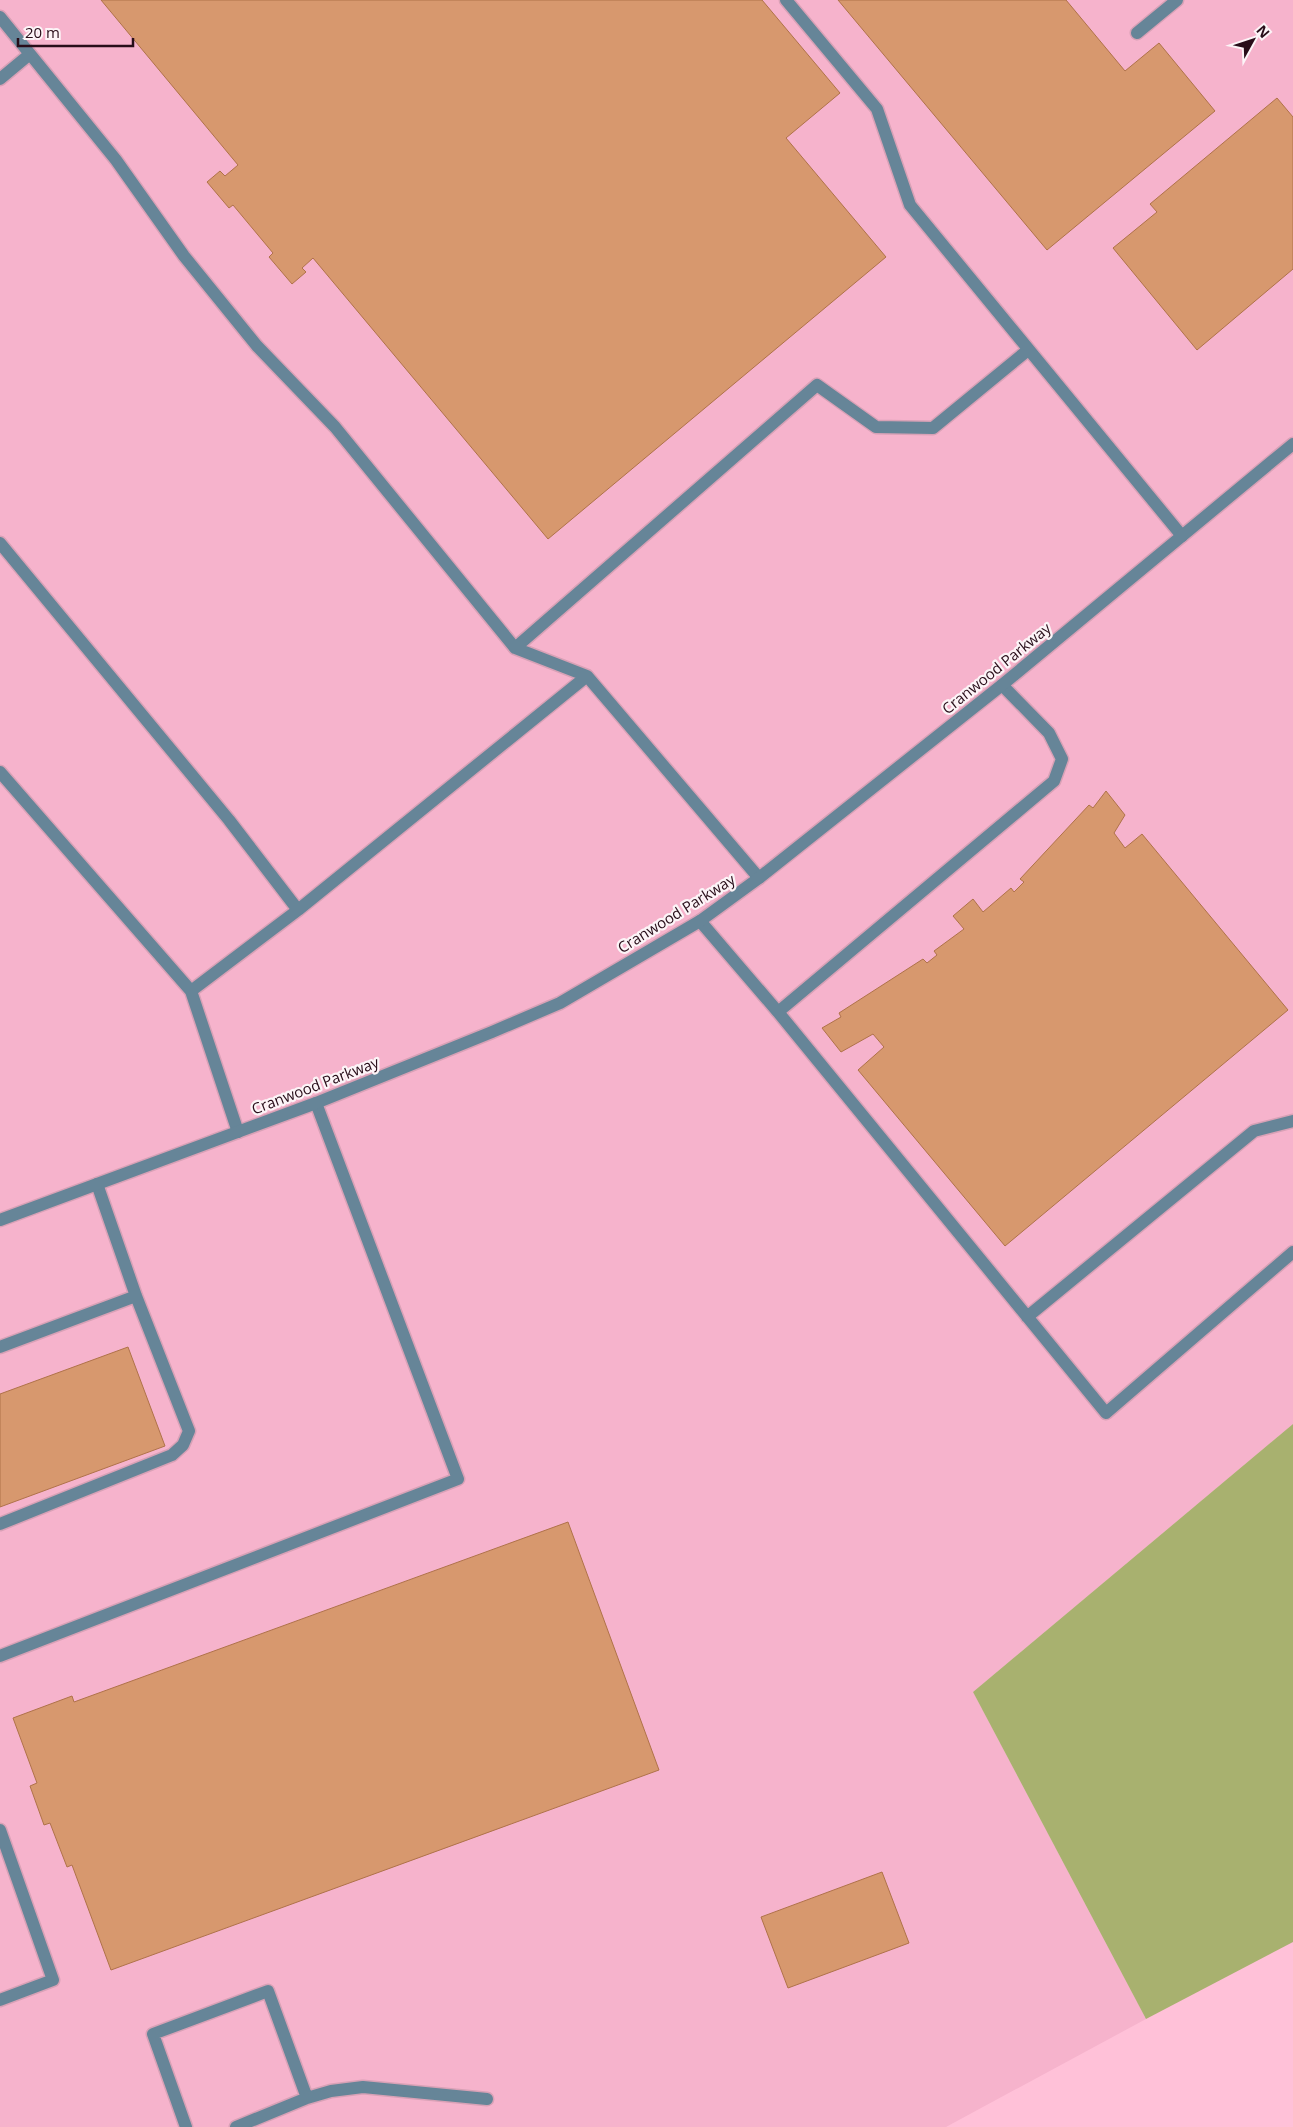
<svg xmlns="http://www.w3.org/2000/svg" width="1293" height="2127" font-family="'Open Sans',sans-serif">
<rect width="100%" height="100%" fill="#ffc1d8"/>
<path fill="#f6b3cc" d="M0 0H1293V1424L973 1692 1146 2019 946 2127H0Z"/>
<path fill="#a8b16f" d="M1293 1424V1942L1146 2019 973 1692Z"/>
<path fill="#d7986e" stroke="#af7249" d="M101 0H762L840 93 786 138 886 257 548 539 313 258 302 268 306 272 292 284 269 257 273 253 233 205 229 208 207 182 220 171 225 176 238 165Z
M838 0H1066L1125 71 1159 43 1215 111 1047 250Z
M1277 98 1293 117V269L1197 350 1113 248 1157 212 1150 204Z
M1106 791 1125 815 1114 833 1125 848 1142 834 1288 1010 1005 1246 858 1070 884 1047 873 1034 841 1052 822 1028 841 1017 839 1013 923 959 927 963 937 955 934 951 964 929 953 916 973 899 983 912 1011 888 1014 892 1024 882 1020 879 1089 805 1093 808Z
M128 1347 165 1446 0 1507V1394Z
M568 1522 659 1770 111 1970 72 1865 67 1867 50 1823 44 1825 30 1786 37 1783 13 1718 72 1696 74 1702Z
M882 1872 909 1943 788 1988 761 1917Z"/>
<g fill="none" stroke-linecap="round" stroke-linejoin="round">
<defs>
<path id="lane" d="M786 0 877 109 910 205 1182 536
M0 17 116 160 184 256 257 346 335 427 515 648 587 676 759 878
M1137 33 1177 0
M0 79 30 54
M0 543 229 820 298 910 587 676
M515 648 817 385 876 427 933 428 1028 350
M0 772 191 991
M700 921 778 1012 1106 1413 1293 1252
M778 1012 1054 781 1062 759 1049 733 1002 685
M238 1132 191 991 298 910
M1027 1317 1254 1131 1293 1121
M0 1347 136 1296
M0 1524 172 1455 183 1445 189 1431 136 1296 97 1184
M0 1656 458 1479 316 1103
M0 1830 53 1980 0 2000
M307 2098 331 2091 363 2087 487 2099
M186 2127 153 2034 268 1991 307 2098 236 2127"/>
<path id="street" d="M0 1220 316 1103 492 1032 560 1003 700 921 759 878 1002 685 1293 444"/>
</defs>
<use href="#lane" stroke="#d8a1b6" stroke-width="15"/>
<use href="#street" stroke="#d8a1b6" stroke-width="15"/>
<use href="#lane" stroke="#668598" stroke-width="12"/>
<use href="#street" stroke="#668598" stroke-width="12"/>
</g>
<g text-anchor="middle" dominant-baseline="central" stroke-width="4.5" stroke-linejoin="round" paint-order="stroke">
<g font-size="15" fill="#280d19" stroke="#fcf4f7">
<text transform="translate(996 668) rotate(-39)">Cranwood Parkway</text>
<text transform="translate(676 913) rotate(-32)">Cranwood Parkway</text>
<text transform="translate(315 1085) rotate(-21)">Cranwood Parkway</text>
</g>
</g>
<g transform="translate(1253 40) rotate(50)" stroke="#fcf4f7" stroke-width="4" paint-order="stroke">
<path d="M0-4L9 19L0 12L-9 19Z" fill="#280d19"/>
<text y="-8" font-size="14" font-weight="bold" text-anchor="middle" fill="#280d19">N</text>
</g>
<path d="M18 38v8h115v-8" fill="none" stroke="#280d19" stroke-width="2.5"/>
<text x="25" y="38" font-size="15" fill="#280d19" stroke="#fcf4f7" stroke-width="4" paint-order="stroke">20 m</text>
</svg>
